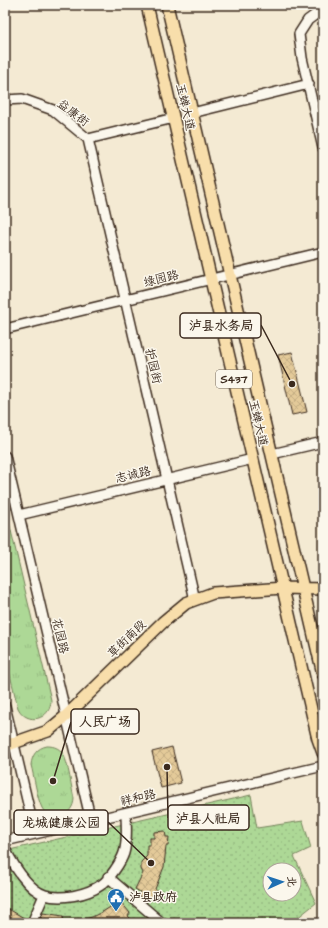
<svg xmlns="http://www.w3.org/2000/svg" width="328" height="928" font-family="'Architects Daughter','LXGW WenKai TC',sans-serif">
<defs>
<pattern id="grass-tufts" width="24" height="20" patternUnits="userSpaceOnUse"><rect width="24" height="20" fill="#add896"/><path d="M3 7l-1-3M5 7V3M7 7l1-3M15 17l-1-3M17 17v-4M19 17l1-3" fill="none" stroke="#96ba81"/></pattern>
<pattern id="park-dots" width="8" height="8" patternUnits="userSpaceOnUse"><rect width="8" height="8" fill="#add896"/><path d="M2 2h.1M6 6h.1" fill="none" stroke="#96ba81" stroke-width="1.8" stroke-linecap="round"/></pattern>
<pattern id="building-cross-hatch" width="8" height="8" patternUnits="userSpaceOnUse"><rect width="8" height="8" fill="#e4ca99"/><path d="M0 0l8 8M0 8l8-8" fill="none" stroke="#c4ae83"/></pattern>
</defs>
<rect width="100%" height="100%" fill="#f4ead3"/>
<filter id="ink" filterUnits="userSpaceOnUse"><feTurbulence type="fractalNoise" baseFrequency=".025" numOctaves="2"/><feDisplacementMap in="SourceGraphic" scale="8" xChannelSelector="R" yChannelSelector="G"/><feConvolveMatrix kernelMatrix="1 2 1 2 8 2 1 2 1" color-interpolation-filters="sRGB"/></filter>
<g filter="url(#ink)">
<path fill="url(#grass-tufts)" stroke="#74815a" d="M5 505 51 700C51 720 27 726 18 708L5 654Z
M47 746C52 746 57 747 61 751 68 758 71 787 74 798 74 816 51 825 42 808 37 798 34 776 31 765 32 755 37 748 47 746Z"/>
<path fill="url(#park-dots)" stroke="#74815a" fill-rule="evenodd" d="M251 795 257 828 303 821 311 848 294 856 316 903 291 923H5V851ZM270 870H294V894H270Z"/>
<path fill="url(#building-cross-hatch)" stroke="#3b2a1e" d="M292 352 307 412 292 415 278 355Z
M172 747 181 783 161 788 152 752Z
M165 831 166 837H169L168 846H166L164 867 155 889 157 890 153 899 149 898 147 902 138 895 140 892 135 889 143 873 141 869V862L147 856V845H150V838H154V832Z
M120 901 130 913 128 916 131 919 126 923H77V921L92 917 104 911Z
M5 907 24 918 21 923H5Z
M43 913 63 916 64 923H39Z"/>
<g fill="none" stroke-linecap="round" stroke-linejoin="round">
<defs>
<path id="minor" d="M323 9 308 20 299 34 302 58 323 148
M5 100 22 99 53 110 88 139 174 118
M192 113 309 84
M88 139 195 600
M5 329 323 252
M272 454 323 442
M5 456 91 821
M19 515 253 459
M5 706 35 834
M5 841 323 766
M5 849C13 864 27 889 45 895 61 900 87 895 101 885 109 880 121 862 124 853 128 840 126 826 126 813
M108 877 162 923
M32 923 44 895"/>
<path id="major" d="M147 5 318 739 323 753
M167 5 323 674
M5 746 48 731 66 716 163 622 186 603 213 593 283 588 323 589"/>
</defs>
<use href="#minor" stroke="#3b2a1e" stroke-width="12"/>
<use href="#major" stroke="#3b2a1e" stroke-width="14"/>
<use href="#minor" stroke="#fbf7ec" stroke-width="9"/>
<use href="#major" stroke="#f8deab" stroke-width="11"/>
</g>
</g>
<defs>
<symbol id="civic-pin" viewBox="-11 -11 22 30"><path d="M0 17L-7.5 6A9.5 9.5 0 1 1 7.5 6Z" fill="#1f6fb2" stroke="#fbf7ec"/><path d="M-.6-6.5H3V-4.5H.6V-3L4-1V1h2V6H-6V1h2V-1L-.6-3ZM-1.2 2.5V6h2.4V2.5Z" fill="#fff"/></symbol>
</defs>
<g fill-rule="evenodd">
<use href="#civic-pin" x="106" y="887" width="20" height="27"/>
</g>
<g text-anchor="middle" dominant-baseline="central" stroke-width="3" stroke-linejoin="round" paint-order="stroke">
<rect fill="#fbf7ec" stroke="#75685c" stroke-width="1" x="216" y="370" width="36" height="18" rx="3"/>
<g font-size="11" font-weight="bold" fill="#3b2a1e">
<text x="234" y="379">S437</text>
</g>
<g font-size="12" fill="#3b2a1e" stroke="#fbf7ec">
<text transform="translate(185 107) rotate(77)">玉蝉大道</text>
<text transform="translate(73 113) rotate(37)">益康街</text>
<text transform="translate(161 279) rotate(-14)">绿园路</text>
<text transform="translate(153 366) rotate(77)">护园街</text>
<text transform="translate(258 423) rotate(77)">玉蝉大道</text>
<text transform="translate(133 475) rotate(-13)">志诚路</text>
<text transform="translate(60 636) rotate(77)">花园路</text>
<text transform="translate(127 639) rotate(-44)">草街南段</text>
<text transform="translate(138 798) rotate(-13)">祥和路</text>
</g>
<g font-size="12" font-weight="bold" fill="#3b2a1e" stroke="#fbf7ec" text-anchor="start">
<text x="129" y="897">泸县政府</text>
</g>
</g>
<path fill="none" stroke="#3b2a1e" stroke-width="1.5" d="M292 384L261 325M53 781L71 722M167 767L168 818M151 863L108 822"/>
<g fill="#3b2a1e" stroke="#fbf7ec" stroke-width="1.5">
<circle cx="292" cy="384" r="4"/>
<circle cx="53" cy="781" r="4"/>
<circle cx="167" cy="767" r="4"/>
<circle cx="151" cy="863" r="4"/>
</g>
<g fill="#fbf7ec" stroke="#3b2a1e" stroke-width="1.5">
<rect x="180" y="313" width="81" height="25" rx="4"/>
<rect x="71" y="709" width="68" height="25" rx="4"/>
<rect x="168" y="805" width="81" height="25" rx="4"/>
<rect x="14" y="810" width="94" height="25" rx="4"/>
</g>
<g font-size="13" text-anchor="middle" font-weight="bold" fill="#3b2a1e">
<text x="221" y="330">泸县水务局</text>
<text x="105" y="726">人民广场</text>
<text x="208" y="823">泸县人社局</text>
<text x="61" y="827">龙城健康公园</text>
</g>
<rect width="328" height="928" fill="none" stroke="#fbf7ec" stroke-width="20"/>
<rect x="10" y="10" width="308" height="908" fill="none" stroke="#3b2a1e" stroke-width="1.5" filter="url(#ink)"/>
<g transform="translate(282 882) rotate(87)"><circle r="19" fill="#fbf7ec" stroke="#aea59a"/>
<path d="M0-3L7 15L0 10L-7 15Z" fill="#1f6fb2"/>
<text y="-6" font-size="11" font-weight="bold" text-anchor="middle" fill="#3b2a1e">北</text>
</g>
</svg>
